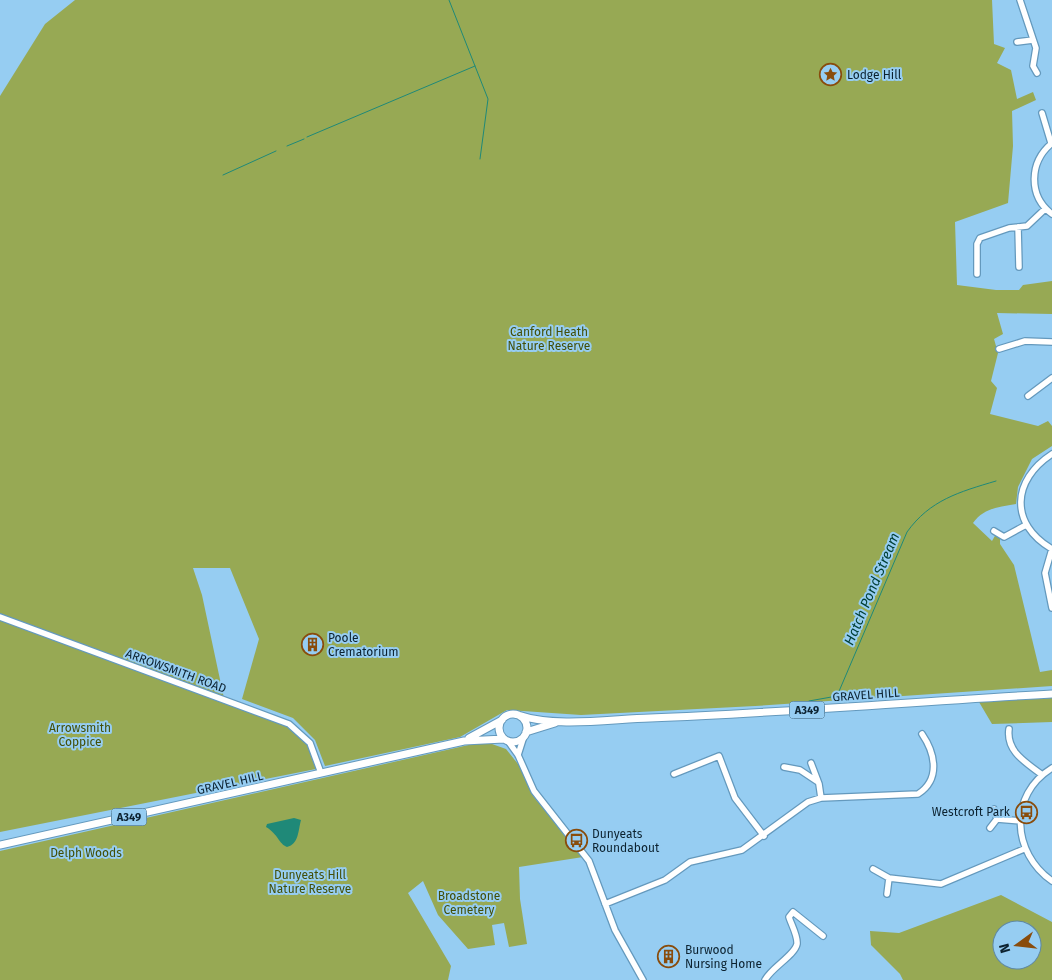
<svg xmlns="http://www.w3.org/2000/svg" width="1052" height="980" font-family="'Fira Sans',sans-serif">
<rect width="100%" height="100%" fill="#96cdf2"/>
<path fill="#97a954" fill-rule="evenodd" d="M75 0H992L994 44 1005 48 997 63 1011 70 1017 99 1033 92 1036 100 1012 111 1013 146 1008 203 955 222 957 285 996 290H1019L1023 285 1052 281V314L997 313 1003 334 994 339 998 353 991 381 997 388 990 414 1038 426 1048 421 1052 426V446L1032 459 1018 487 1016 504C998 507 984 508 973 523L992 541 996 534 1000 537V544L1014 565 1040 672 1052 670V686L755 706 581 715 507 710 460 737 325 766 315 740 293 718 242 699 259 639 230 568H193L202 595 225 703 289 727 307 744 316 769 0 832V96L45 24Z
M1052 698V722L992 724 979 702Z
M473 744H492L506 749 522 769 534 797 583 857 519 867 520 899 527 944 509 947 504 923 492 925 495 945 468 949 438 915 423 881 408 893 451 966 448 980H0V851Z
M1001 895 1052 922V980H903L900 974 871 945 870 931 899 933ZM1002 930H1032V960H1002Z"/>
<path fill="#1f8978" d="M294 818 301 820C298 831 299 844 287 847 279 844 278 834 266 827L267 824Z"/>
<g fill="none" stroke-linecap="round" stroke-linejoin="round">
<path stroke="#1f8978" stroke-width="1" d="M449 0 488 99 480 159
M307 137 475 66
M287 146 304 139
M223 175 276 151
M809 701 837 696 907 532C930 500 959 492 996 481"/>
<defs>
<path id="minor" d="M1020 0 1036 48 1033 66 1037 73
M1017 42 1033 40
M1042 113 1051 143
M1052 143C1029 162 1028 196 1052 214
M1018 227 1019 267
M977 274V244L980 238 1009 228 1027 226 1045 209
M999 349 1025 341 1052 342
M1028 396 1052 378
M1052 454C1012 480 1009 524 1052 549
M994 531 1004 537 1026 525
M1052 549 1045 573 1052 608
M0 617 289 724 310 743 321 773
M1009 729C1006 751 1025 762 1041 774
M508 741 518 755 534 791 589 861 615 930 643 980
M518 755 524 736
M811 763 819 784 821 798
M784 767 800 770 818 782
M1052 768C1008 795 1012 853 1052 881
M674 774 719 756 735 798 764 836
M994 809 997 819 1021 821
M990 828 997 819
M873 869 889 878 941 884 1024 849
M887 894 889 878
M605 904 665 880 690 862 742 850 808 802 821 798 918 794C941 779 935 753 922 734
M765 980C771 968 795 955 797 944 798 936 791 924 789 917L793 912 823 936"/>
<path id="major" d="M499 728a14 14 0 1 1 28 0a14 14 0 1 1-28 0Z
M518 715C556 728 611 719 650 718 785 713 918 701 1052 694
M526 732 555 723
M469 738 502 720
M0 845 464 741 504 739"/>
</defs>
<use href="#minor" stroke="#6499bd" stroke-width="8"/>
<use href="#major" stroke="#6499bd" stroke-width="9"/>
<use href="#minor" stroke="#fff" stroke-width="5.5"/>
<use href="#major" stroke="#fff" stroke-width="7"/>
</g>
<defs>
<symbol id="sight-ring" viewBox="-11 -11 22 22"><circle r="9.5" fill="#96cdf2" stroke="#894c0c" stroke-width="1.5"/><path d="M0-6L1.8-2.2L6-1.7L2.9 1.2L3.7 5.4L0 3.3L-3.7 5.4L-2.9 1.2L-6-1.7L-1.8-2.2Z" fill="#894c0c"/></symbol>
<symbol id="building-ring" viewBox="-11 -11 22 22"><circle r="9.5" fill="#96cdf2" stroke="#894c0c" stroke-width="1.5"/><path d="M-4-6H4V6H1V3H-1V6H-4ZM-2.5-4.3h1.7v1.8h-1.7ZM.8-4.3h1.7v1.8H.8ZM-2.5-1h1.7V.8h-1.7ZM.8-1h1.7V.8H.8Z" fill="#894c0c"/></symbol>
<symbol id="bus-ring" viewBox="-11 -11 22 22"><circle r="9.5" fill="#96cdf2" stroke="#894c0c" stroke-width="1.5"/><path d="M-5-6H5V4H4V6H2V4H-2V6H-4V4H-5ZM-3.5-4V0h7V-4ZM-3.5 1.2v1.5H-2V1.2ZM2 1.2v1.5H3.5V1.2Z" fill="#894c0c"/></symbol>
</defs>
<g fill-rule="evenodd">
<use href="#sight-ring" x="818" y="62" width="25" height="25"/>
<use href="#building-ring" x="300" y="632" width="25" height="25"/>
<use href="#bus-ring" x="1014" y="800" width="25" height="25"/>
<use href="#bus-ring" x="564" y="828" width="25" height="25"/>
<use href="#building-ring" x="656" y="944" width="25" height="25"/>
</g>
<g text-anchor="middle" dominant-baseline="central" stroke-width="4" stroke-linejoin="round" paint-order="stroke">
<g fill="#96cdf2" stroke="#35556a" stroke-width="1">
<rect x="789.5" y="701.5" width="35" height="17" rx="4"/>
<rect x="111.5" y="808.5" width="35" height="17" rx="4"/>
</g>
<g font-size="11" font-weight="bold" fill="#0c2230">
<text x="807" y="710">A349</text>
<text x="129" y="817">A349</text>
</g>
<g font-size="12" fill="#0c2230" stroke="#96cdf2" text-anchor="start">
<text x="847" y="75">Lodge Hill</text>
<text x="328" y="638">Poole<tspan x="328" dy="14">Crematorium</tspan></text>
<text x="1010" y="812" text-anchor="end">Westcroft Park</text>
<text x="592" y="834">Dunyeats<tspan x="592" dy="14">Roundabout</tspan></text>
<text x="685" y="950">Burwood<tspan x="685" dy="14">Nursing Home</tspan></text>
</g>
<g font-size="12" fill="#434f08" stroke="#96cdf2">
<text x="549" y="332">Canford Heath<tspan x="549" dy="14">Nature Reserve</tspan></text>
<text x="80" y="728">Arrowsmith<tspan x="80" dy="14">Coppice</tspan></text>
<text x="86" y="853">Delph Woods</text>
<text x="310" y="875">Dunyeats Hill<tspan x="310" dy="14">Nature Reserve</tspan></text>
<text x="469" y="896">Broadstone<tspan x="469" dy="14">Cemetery</tspan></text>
</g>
<g font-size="12" fill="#0c2230" stroke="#96cdf2">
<text transform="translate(176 671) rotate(20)">ARROWSMITH ROAD</text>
<text transform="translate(866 695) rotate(-4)">GRAVEL HILL</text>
<text transform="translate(230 783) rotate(-13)">GRAVEL HILL</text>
</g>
<g font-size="14" font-style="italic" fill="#003e34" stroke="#96cdf2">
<text transform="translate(872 589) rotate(-67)">Hatch Pond Stream</text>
</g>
</g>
<g transform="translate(1017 945) rotate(255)"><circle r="24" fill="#96cdf2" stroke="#5f89a4"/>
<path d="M0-4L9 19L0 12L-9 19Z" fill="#894c0c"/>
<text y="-8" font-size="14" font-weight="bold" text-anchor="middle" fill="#0c2230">N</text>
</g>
</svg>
